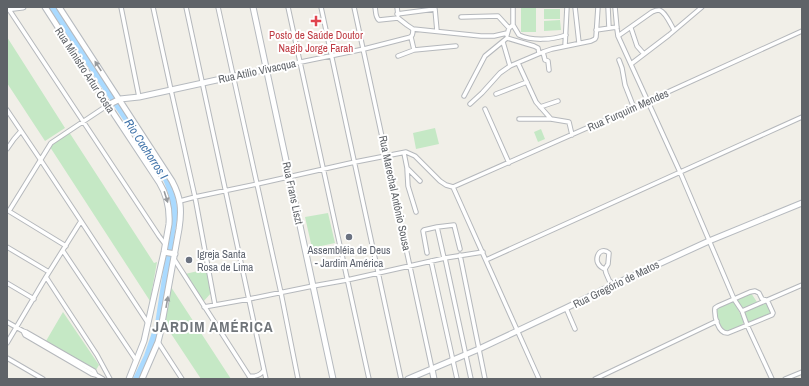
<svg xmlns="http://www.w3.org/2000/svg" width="809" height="386" font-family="'Archivo Narrow',sans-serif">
<rect width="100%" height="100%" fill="#f1efe8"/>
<path fill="#c5e8c5" d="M521 7H536V32H521Z
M544 9H560V19H544Z
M560 20 561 30 544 31V21Z
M7 37 65 128 45 141 7 83Z
M435 128 439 144 416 149 413 133Z
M541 129 545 139 538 142 534 132Z
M69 132 154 263 157 262 150 301 50 147 55 142Z
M328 213 335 243 312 248 305 217Z
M207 269 212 292 203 302 185 274Z
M171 287 231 379H201L164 323Z
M751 293 757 302 744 308 741 307 737 300 738 299Z
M733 301 735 303 744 322C742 325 740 326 737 328 727 333 724 332 719 322 717 317 716 313 716 309Z
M767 302 772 313 768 315 748 322 744 312Z
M63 312 99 365 96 370 46 341Z"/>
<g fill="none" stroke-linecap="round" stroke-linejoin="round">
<path stroke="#aadaff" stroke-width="6" d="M52 7 166 179C172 194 175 204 174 219L158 324 147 356 136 379"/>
<defs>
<path id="street" d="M121 7 139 97
M153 7 171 90 195 197 215 305
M186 7 266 379
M218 7 281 293 298 379
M288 7 369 379
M321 7 401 379
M354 7 432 369
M375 7C376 11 375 17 379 20L398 18
M397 7 398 15
M575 7 579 43
M608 7 609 28
M615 7 617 29 618 36 680 172 734 299 742 311 747 325 772 379
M8 8 159 236 165 244
M435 9 437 31
M397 14 435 9
M461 17 498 16 509 28
M398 18 407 25 413 29 481 36H494L507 33
M513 25 519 35C532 41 552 40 566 35
M631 28 637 46 644 54
M596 30 617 27
M507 35 509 28 513 25V7
M618 36 652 12C654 11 657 10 659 10 665 11 671 25 674 30
M411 37 414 50 456 46
M507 38 534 46 538 48 539 53
M503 42 510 66
M565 46 567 7
M543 52 545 60 548 61 549 70
M398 56 414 50
M619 60 622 68 625 85 634 108
M518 63 536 102 551 119
M631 64 669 35 702 7
M267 69 364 49 407 38C413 37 413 34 413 29
M496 94 527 82
M464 96 485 56 507 38
M470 104 482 93 500 73 510 66 543 52 552 49 591 41 595 39 596 37 598 7
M540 107 558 101
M485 109 509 163
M7 110 40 159 81 221 148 323
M519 119H551L569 122 572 135
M7 149 14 139 21 131
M404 153 407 168 420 181
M407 168 408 186 416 212
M453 187 648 101 802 31
M453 187 539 379
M180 201 195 197 257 184 355 162 406 152 415 156 440 181 446 185 453 187
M7 210 66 246
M9 211 51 143 108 105
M7 247 49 272
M63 251 136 360
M427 253 423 231 424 230 437 227
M460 255 485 379
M444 258 437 227 454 225 460 249
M445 258 471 379
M174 259 251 379
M486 260 802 117
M431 261 457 379
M605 269C590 264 599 244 609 253L608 264 605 269 606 273 609 280 613 285
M46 277 97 355 110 379
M7 283 34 299
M755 291 759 293 762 299 766 300 768 302 773 313 772 315 728 333C718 334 714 316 715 308L718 306 750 292Z
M204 307 249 299 313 286 347 280 445 258 483 252
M566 308 575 329
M742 311 802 285
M7 322 23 331 26 332 94 371 96 375 103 379
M23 331 25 335 92 374 96 375
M158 342 182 379
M7 343 46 277 81 221
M7 358 43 379
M249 376C255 377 260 376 264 370
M595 379 717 321
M785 379 802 372"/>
<path id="secondary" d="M45 7 108 105 159 182C167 195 170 208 169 224L164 252 144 341 129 379
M59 7 172 181C181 198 182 210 179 229L160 334 158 342 142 379
M253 7 333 379
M7 9 23 7
M108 105 120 99 139 97 267 69
M164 252 175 254
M432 369 434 379
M408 379 479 349 566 308 613 285 709 241 802 203"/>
</defs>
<use href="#street" stroke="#b5b8bc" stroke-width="5.5"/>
<use href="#secondary" stroke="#b6babf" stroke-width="7"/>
<use href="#street" stroke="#fff" stroke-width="3.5"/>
<use href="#secondary" stroke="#fff" stroke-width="5"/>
</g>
<defs><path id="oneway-solid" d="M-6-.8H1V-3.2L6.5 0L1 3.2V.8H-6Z"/></defs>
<g fill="#979a9d">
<use href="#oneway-solid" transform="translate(98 66) rotate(-123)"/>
<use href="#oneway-solid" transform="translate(166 197) rotate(72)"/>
<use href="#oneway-solid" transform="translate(167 302) rotate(-80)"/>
</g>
<path fill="#e0444e" stroke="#fff" stroke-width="1.5" d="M314 15h4v4h4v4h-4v4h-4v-4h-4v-4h4z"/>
<g fill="#6b7280" stroke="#fff" stroke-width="1.5">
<circle cx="349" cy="237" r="4"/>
<circle cx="189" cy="260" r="4"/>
</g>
<g text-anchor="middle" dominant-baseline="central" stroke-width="4" stroke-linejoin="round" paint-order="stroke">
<g font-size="11" fill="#be3a42" stroke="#fff">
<text x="316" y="35">Posto de Saúde Doutor<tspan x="316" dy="13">Nagib Jorge Farah</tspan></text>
</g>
<g font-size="11" fill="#5f6368" stroke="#fff">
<text transform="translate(85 70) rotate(57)">Rua Ministro Artur Costa</text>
<text transform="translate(257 71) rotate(-12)">Rua Atilio Vivacqua</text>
<text transform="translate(628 110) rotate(-24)">Rua Furquim Mendes</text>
<text transform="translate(293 193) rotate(78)">Rua Frans Liszt</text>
<text transform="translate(395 193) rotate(78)">Rua Marechal Antônio Sousa</text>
<text transform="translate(616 284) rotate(-26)">Rua Gregório de Matos</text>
</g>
<g font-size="11" fill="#5b616d" stroke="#fff">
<text x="349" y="250">Assembléia de Deus<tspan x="349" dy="13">- Jardim América</tspan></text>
<text x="197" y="254" text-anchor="start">Igreja Santa<tspan x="197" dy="13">Rosa de Lima</tspan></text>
</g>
<g font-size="12" font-style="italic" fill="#4174aa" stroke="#fff">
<text transform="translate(146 149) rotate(57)">Rio Cachorros I</text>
</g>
<g font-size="15" font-weight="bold" letter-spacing="1" fill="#70757a" stroke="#fff">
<text x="213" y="326">JARDIM AMÉRICA</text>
</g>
</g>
<rect width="809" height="386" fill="none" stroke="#5f6368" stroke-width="16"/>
</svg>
